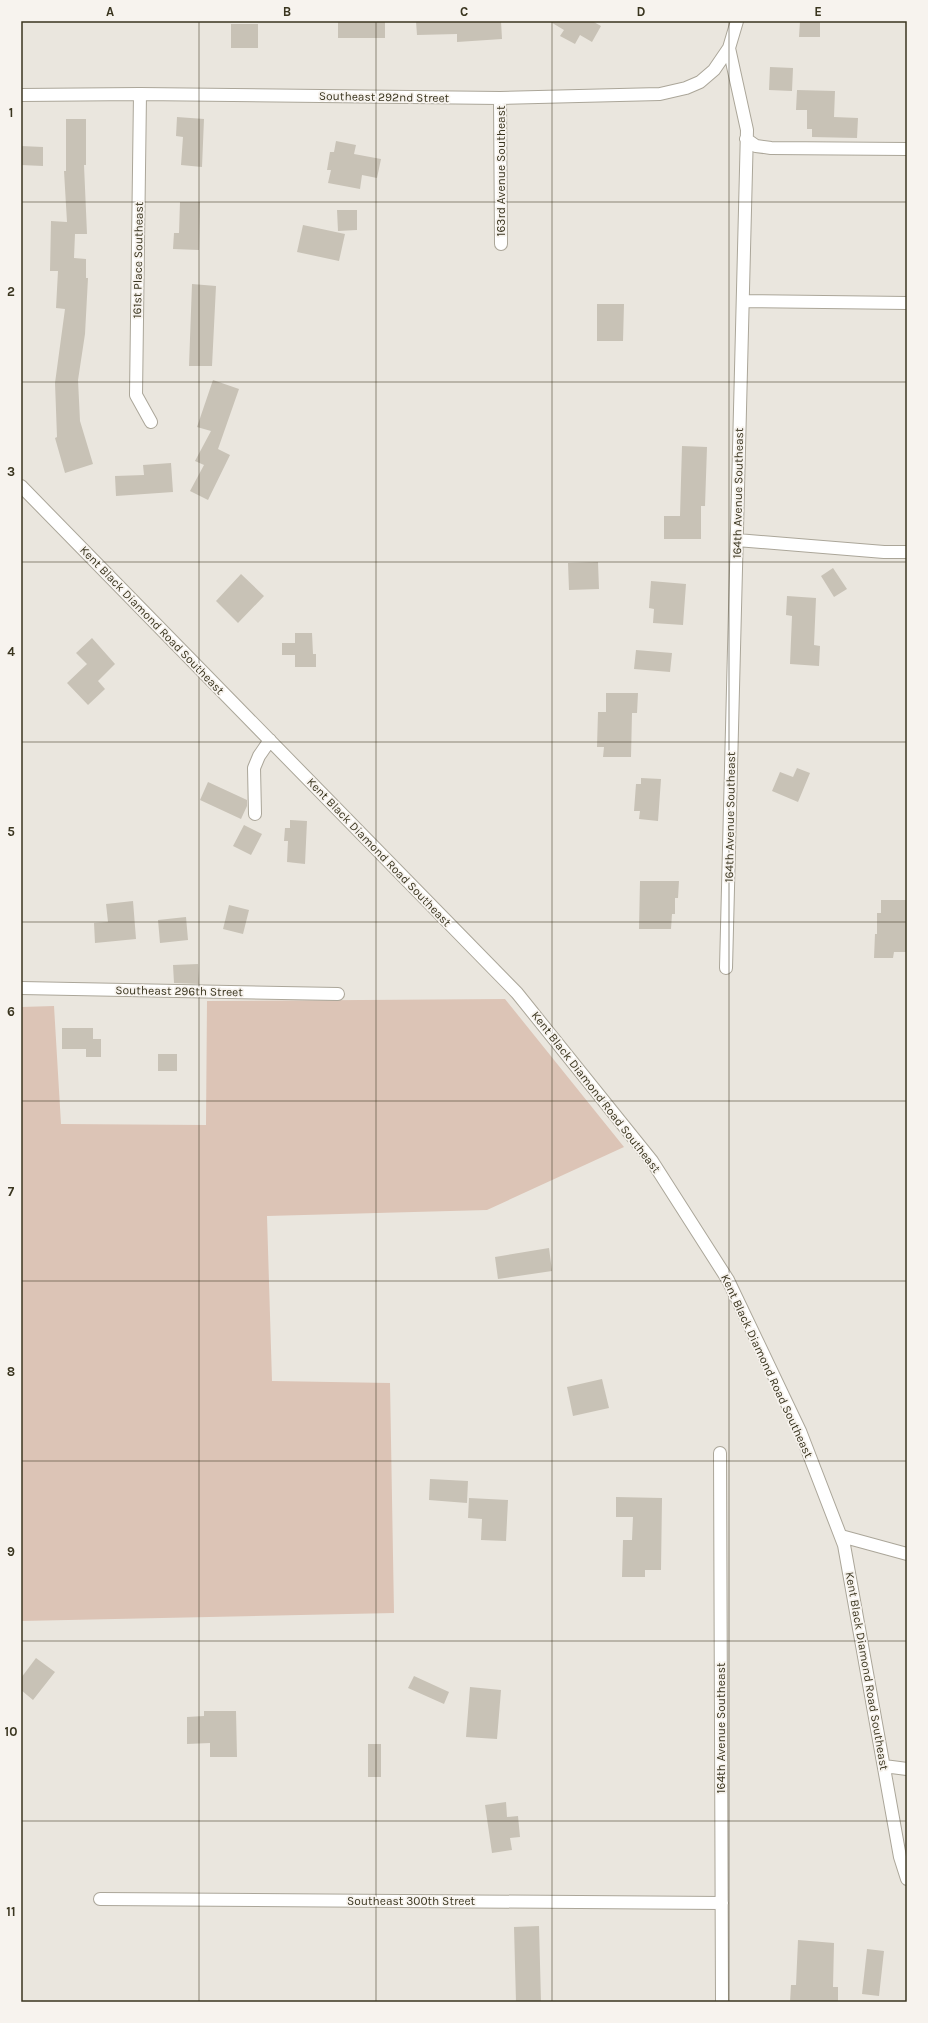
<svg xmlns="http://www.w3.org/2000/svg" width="928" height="2023" font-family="Karla,sans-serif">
<rect width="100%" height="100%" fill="#eae6de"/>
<path fill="#dcc4b6" d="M505 999 624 1147 487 1210 267 1216 272 1381 390 1383 394 1613 21 1621V1007L54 1006 61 1124 206 1125 207 1001Z"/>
<path fill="#c8c2b6" d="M338 21H385V38H338Z
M416 21H501L502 39 457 42V34L417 35Z
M549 21H592L601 26 592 42 580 35 575 44 560 36 564 30Z
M800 21H820V37H799Z
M231 24H258V48H231Z
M770 67 793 68 792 91 769 90Z
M797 90 835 91 834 117 858 118 857 138 812 137V129H807V110H796Z
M177 117 204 119 202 167 181 165 183 137 176 136Z
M66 119H86V165H84L87 234H75L74 258 86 259V278H88L85 334 78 380 80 421 93 464 65 473 55 438 57 437 55 383 65 309 56 308 58 271H50L51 221 67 222 64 171H66Z
M336 141 356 145 354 154 381 159 377 178 362 175 360 189 328 183 331 170H327L330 152H334Z
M21 146 43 147V166L21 165Z
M180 202H200L199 250 173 249 174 233H179Z
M337 210H357V230L338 231Z
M303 225 345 234 339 261 297 252Z
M192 284 216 286 212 366H189Z
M597 304H624L623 341H597Z
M213 380 239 389 218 449 230 455 208 500 190 491 204 465 195 461 211 431 197 427Z
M682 446 707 447 705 506H701V539H664V516H680Z
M171 463 173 492 116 496 115 476 144 475 143 465Z
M598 562 599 589 569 590 568 563Z
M833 568 847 589 834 597 821 576Z
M241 574 264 596 238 623 216 601Z
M651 581 686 584 683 625 653 623 654 609 649 608Z
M787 596 816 598 814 645 820 646 819 666 790 664 792 616 786 615Z
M295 633H312L313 654H316V667H295V655H282V643H295Z
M92 638 115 664 98 681 105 689 88 705 67 683 87 664 76 653Z
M636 650 672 653 670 672 634 669Z
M606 693H638L637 713H632L631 757H603L604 747H597L598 712H606Z
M797 768 810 773 798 802 772 791 780 772 793 777Z
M641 778 661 779 658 821 639 819 640 811H634L636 784H641Z
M208 782 247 800V806L241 819 200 800Z
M290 820 307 821 305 864 287 862 288 841H284L285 828H290Z
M244 825 262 834 251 855 233 846Z
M640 881H679L678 898H675V914H672L671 929H639Z
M881 900H907V952H894L893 958H874L875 934H877V913H881Z
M133 901 136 939 95 943 94 923 108 922 106 904Z
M229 905 249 910 243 934 223 929Z
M186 917 188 940 160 943 158 920Z
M198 964 199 984 174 983 173 965Z
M62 1028H93V1039H101V1057H86V1049H62Z
M158 1054H177V1071H158Z
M549 1248 552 1271 498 1279 495 1257Z
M602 1379 609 1408 573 1416 567 1387Z
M430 1479 468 1481 467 1503 429 1500Z
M616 1497 662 1498 661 1570H645V1577H622L623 1540H632L633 1517H616Z
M469 1498 508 1500 506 1541 481 1540 482 1519 468 1518Z
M36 1658 55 1672 33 1700 21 1690V1678Z
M414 1676 449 1692 444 1704 408 1688Z
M470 1687 501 1690 497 1739 466 1737Z
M204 1711H236L237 1757H210V1743L187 1744V1717L204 1716Z
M368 1744H381V1777H368Z
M506 1802 507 1817 518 1816 520 1837 510 1838 512 1850 492 1853 485 1805Z
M539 1926 541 2002H516L514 1927Z
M798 1940 834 1943 833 1987H838V2002H790L791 1985H796Z
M867 1949 884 1951 879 1996 862 1994Z"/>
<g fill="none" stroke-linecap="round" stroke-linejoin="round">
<defs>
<path id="minor" d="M140 94 136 395 151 422
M21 95 140 94 500 98 660 94 686 88 700 82 714 70 729 48
M500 98 501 244
M746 139 756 146 771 148 907 149
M743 301 907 303
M21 486 517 993 652 1161 728 1280 800 1431 844 1545 900 1857 907 1879
M737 540 884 552H907
M255 814 254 768 259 756 270 740
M726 968 747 130 729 48 737 21
M21 988 338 994
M720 1453 722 2002
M841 1536 907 1554
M884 1766 907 1769
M100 1899 722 1903"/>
</defs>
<use href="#minor" stroke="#aba699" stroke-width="14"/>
<use href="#minor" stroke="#fff" stroke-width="12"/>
</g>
<path fill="none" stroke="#3a351f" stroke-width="1" stroke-opacity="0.55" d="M199 21V2002M376 21V2002M552 21V2002M729 21V2002M21 202H907M21 382H907M21 562H907M21 742H907M21 922H907M21 1101H907M21 1281H907M21 1461H907M21 1641H907M21 1821H907"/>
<g text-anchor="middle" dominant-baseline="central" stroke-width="3.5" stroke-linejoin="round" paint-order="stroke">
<g font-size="12" fill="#3a351f" stroke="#f7f3ee">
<text transform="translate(384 97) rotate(1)">Southeast 292nd Street</text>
<text transform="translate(501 171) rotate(-90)">163rd Avenue Southeast</text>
<text transform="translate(138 260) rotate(-89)">161st Place Southeast</text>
<text transform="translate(738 493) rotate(-89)">164th Avenue Southeast</text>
<text transform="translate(152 620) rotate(46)">Kent Black Diamond Road Southeast</text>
<text transform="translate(730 817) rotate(-89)">164th Avenue Southeast</text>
<text transform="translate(379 852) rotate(46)">Kent Black Diamond Road Southeast</text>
<text transform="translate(179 991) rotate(1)">Southeast 296th Street</text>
<text transform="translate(596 1092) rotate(52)">Kent Black Diamond Road Southeast</text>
<text transform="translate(767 1366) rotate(65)">Kent Black Diamond Road Southeast</text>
<text transform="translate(867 1671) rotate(80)">Kent Black Diamond Road Southeast</text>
<text transform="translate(721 1728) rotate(-90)">164th Avenue Southeast</text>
<text x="411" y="1901">Southeast 300th Street</text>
</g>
</g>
<rect width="928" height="2023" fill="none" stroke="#f7f3ee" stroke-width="44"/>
<rect x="22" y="22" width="884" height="1979" fill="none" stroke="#3a351f" stroke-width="1.5"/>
<g font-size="13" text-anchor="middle" font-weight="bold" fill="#3a351f">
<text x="110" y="16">A</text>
<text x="287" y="16">B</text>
<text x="464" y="16">C</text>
<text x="641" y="16">D</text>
<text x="818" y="16">E</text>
<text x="11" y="117">1</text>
<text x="11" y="296">2</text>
<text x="11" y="476">3</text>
<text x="11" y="656">4</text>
<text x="11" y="836">5</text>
<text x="11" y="1016">6</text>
<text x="11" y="1196">7</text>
<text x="11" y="1376">8</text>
<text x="11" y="1556">9</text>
<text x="11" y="1736">10</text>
<text x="11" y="1916">11</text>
</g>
</svg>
